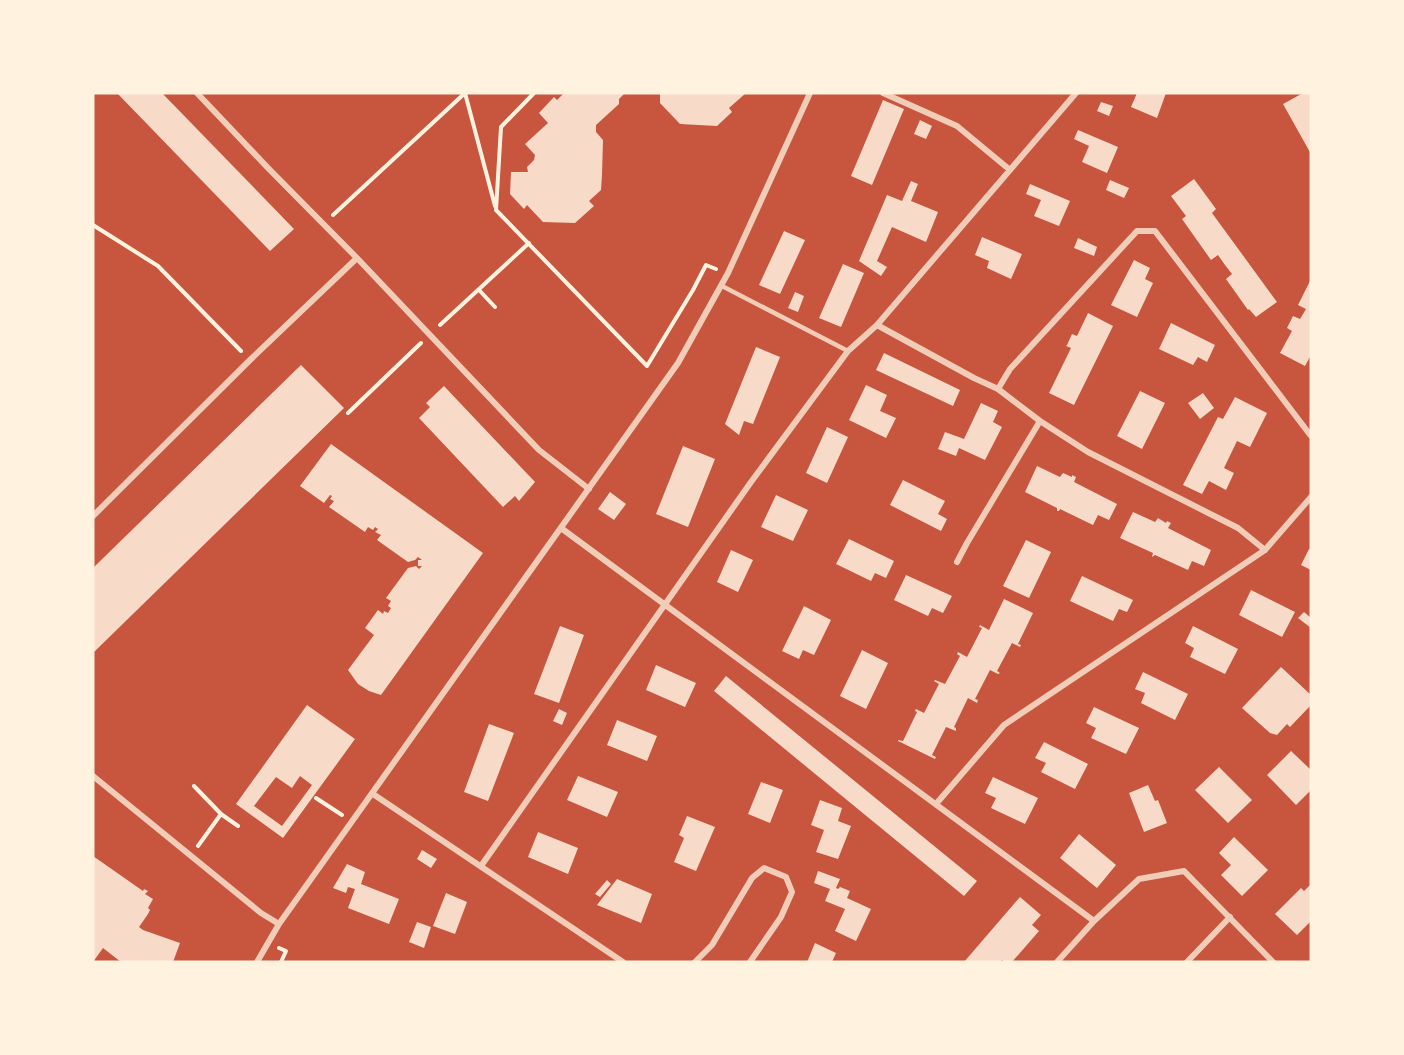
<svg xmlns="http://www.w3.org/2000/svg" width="1404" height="1055" font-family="Mulish,sans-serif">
<rect width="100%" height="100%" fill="#c8553d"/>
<path fill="#f7dbc8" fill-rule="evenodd" d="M117 93H162L294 229 270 251Z
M564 93H625L619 99V104L596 125V132L603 140 602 175 601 190 589 201 594 206 575 223 543 222 527 205 524 209 510 194 511 172H528L527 167 534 160 535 155 525 144 548 123 539 113 554 97 557 100Z
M660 93H746L729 108 732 112 717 126 680 124 660 103Z
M1137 93H1166L1157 118 1131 107Z
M1303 93H1311V154L1283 104Z
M883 100 904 109 872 185 851 176Z
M1101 102 1113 106 1109 116 1097 111Z
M920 120 932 126 926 139 914 134Z
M1078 130 1118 147 1107 173 1082 162 1089 146 1074 139Z
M1194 179 1216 209 1212 213 1277 302 1256 317 1249 309 1248 310 1226 279 1232 274 1225 265 1218 255 1211 260 1182 219 1186 216 1171 196Z
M1110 180 1129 188 1124 198 1106 190Z
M911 181 918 184 911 201 938 212 926 242 892 227 877 261 887 267 881 276 859 261 887 195 902 201Z
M1030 184 1070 201 1059 226 1034 216 1041 200 1026 194Z
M784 231 805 240 780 294 759 285Z
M982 237 1022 254 1011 279 987 268 989 261 975 255Z
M1078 238 1097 247 1094 256 1074 248Z
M1134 260 1150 268 1145 279 1153 283 1137 317 1111 305Z
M843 264 864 273 841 327 819 318Z
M1311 279V355L1305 366 1280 353 1292 331 1287 328 1293 316 1300 319 1306 309 1298 305Z
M795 292 804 296 798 312 788 308Z
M1088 313 1113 326 1074 405 1049 393 1071 348 1066 346 1067 345 1072 334 1077 336Z
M1171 323 1215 345 1207 362 1198 357 1193 365 1159 349Z
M756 347 780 357 753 424 744 421 739 435 725 424Z
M884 353 960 390 953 406 876 370Z
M301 365 344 408 93 653V568Z
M866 385 887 395 880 411 896 418 886 438 849 420Z
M444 386 535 482 519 501 515 496 503 507 419 418 430 407 426 403Z
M1140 391 1165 403 1142 449 1117 436Z
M1203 393 1214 408 1200 419 1188 403Z
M1235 397 1267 413 1250 447 1237 441 1224 468 1234 473 1226 490 1209 481 1202 494 1183 485 1218 417 1223 419Z
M981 403 998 411 993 422 1002 427 985 460 959 448 956 456 938 449 945 432 964 439Z
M827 427 848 437 827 483 806 473Z
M331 444 483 553 381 695 369 691 358 684 348 670 374 635 365 628 378 610 383 614 384 611 388 613 391 608 388 606 391 601 386 598 408 568 416 566 419 569 422 566H418V560H422L418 557 415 560 408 562 377 540 381 535 375 532 378 529 375 527 373 530 368 527 365 532 329 507 334 501 330 499 332 496 330 495 324 503 300 486Z
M683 446 715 459 688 527 656 514Z
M1037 466 1060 477 1063 473 1072 477V475L1076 477 1074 482 1117 504 1109 520 1098 515 1093 525 1060 509 1059 511H1057V508L1025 492Z
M903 480 945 501 938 514 947 519 941 531 890 505Z
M610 492 626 504 614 520 598 509Z
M776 495 808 510 793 541 761 527Z
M1133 512 1155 522 1158 518 1166 523 1167 521 1171 523 1168 528 1211 550 1204 566 1192 561 1188 570 1155 555 1152 557 1153 553 1120 538Z
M849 539 894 561 886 578 875 573 871 581 836 564Z
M1026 540 1051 552 1029 598 1003 586Z
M1309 549 1311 550V570L1301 565Z
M731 550 753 560 738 592 717 582Z
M906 575 952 596 943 613 932 608 928 616 894 600Z
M1082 576 1133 600 1127 612 1119 609 1113 621 1070 601Z
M1251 590 1295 612 1282 637 1239 615Z
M1004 599 1033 613 1018 644 1021 645 1020 647 1012 643 997 671 1000 673 998 674 990 670 975 699 978 700 977 703 968 698 954 727 956 728V731L946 727 932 755 936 757 935 759 898 741V740L903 741 917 712 915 711 916 709 924 713 939 684 934 681 935 680 945 684 960 656 957 654 958 652 967 657 982 628 979 627 980 625 989 630Z
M804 606 831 620 814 655 803 650 799 659 782 651Z
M1304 612 1311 618V628L1298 618Z
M560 626 584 635 559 703 534 694Z
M1193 626 1238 649 1225 674 1190 657 1194 648 1185 643Z
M862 650 888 663 866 709 840 696Z
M656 665 696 683 685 707 646 690Z
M1281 667 1311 695V705L1290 727 1287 724 1277 735 1270 733 1242 708Z
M1143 672 1188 694 1175 720 1141 703 1145 693 1135 689Z
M726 676 977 881 964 896 714 691Z
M307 705 355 739 283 838 236 804ZM300 776 312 785 282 826 254 806 276 777 292 788Z
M1094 707 1139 728 1126 754 1091 738 1096 728 1086 723Z
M559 709 567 713 562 725 553 721Z
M617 720 657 736 647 761 607 745Z
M489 724 514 733 488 801 464 792Z
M1044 742 1088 764 1075 789 1041 772 1046 763 1035 758Z
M1291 751 1311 770V790L1296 805 1267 775Z
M1219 767 1252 800 1228 823 1195 790Z
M578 776 618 792 607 817 567 800Z
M993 777 1038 798 1025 824 991 808 996 798 985 793Z
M761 782 783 790 770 823 748 814Z
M1148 785 1155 801 1158 800 1167 823 1144 832 1129 793Z
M820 800 842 808 838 821 851 826 838 859 816 852 824 830 811 825Z
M687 816 715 827 696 871 674 862 684 838 679 835Z
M538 832 578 848 568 874 528 857Z
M1079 834 1116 865 1097 888 1060 858Z
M1234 837 1268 870 1242 896 1221 875 1231 865 1219 853Z
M422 850 437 859 431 868 417 859Z
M93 856 143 891 144 889 148 891 145 894 153 899 148 908 150 910 148 914 139 927 143 930 180 943 173 962H121L103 948 93 962Z
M347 864 365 872 361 884 399 899 389 924 348 908 355 889 348 887 346 893 333 888Z
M818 871 840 879 836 888 838 889 840 887 850 891 847 898 871 909 856 941 835 931 845 909 825 901 830 889 814 883Z
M617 879 652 894 641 923 597 905Z
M607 880 611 884 600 897 595 894Z
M1311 884V921L1297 935 1275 914 1301 888 1304 891Z
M446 893 467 902 455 934 433 926Z
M1020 897 1041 915 1032 925 1039 931 1012 962H1004L1002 960 1000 962H964Z
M417 922 431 927 424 948 409 942Z
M815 943 836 953 832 962H807Z"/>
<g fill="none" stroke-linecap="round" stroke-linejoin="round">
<path stroke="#fff3e0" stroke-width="4" d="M465 93 495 206
M534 93 501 127 496 210 647 366 693 290 706 265 716 269
M333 215 465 93
M93 225 158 266 241 351
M479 290 495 307
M440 325 529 243
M348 413 421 343
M194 786 221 814
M316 798 342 815
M198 846 221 814 238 826
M279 948 286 951 281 962"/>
<path stroke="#f1ccb7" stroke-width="4.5" d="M722 286 848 351"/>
<path stroke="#f1ccb7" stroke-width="6" d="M197 93 268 168 357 258 539 450 589 489
M883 93 957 126 1010 170
M877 325 974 378 998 389 1040 421 1088 452 1238 528 1265 550
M998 389 1010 369 1137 231H1155L1311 436
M93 516 250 360 357 258
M561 528 1094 921 1139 879 1184 871 1273 962
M957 562 967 543 1040 421
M93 776 261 913 279 924
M373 794 623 962
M936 804 1004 725 1265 550 1311 497
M481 866 751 482 848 351 877 325 1076 93
M257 962 279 924 678 363 728 273 810 93
M695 962 712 945 752 878 764 868 786 877 792 892 781 917 750 962
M1057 962 1094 921
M1187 962 1230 917"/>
</g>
<rect width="1404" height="1055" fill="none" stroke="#fff3e0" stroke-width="189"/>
</svg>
